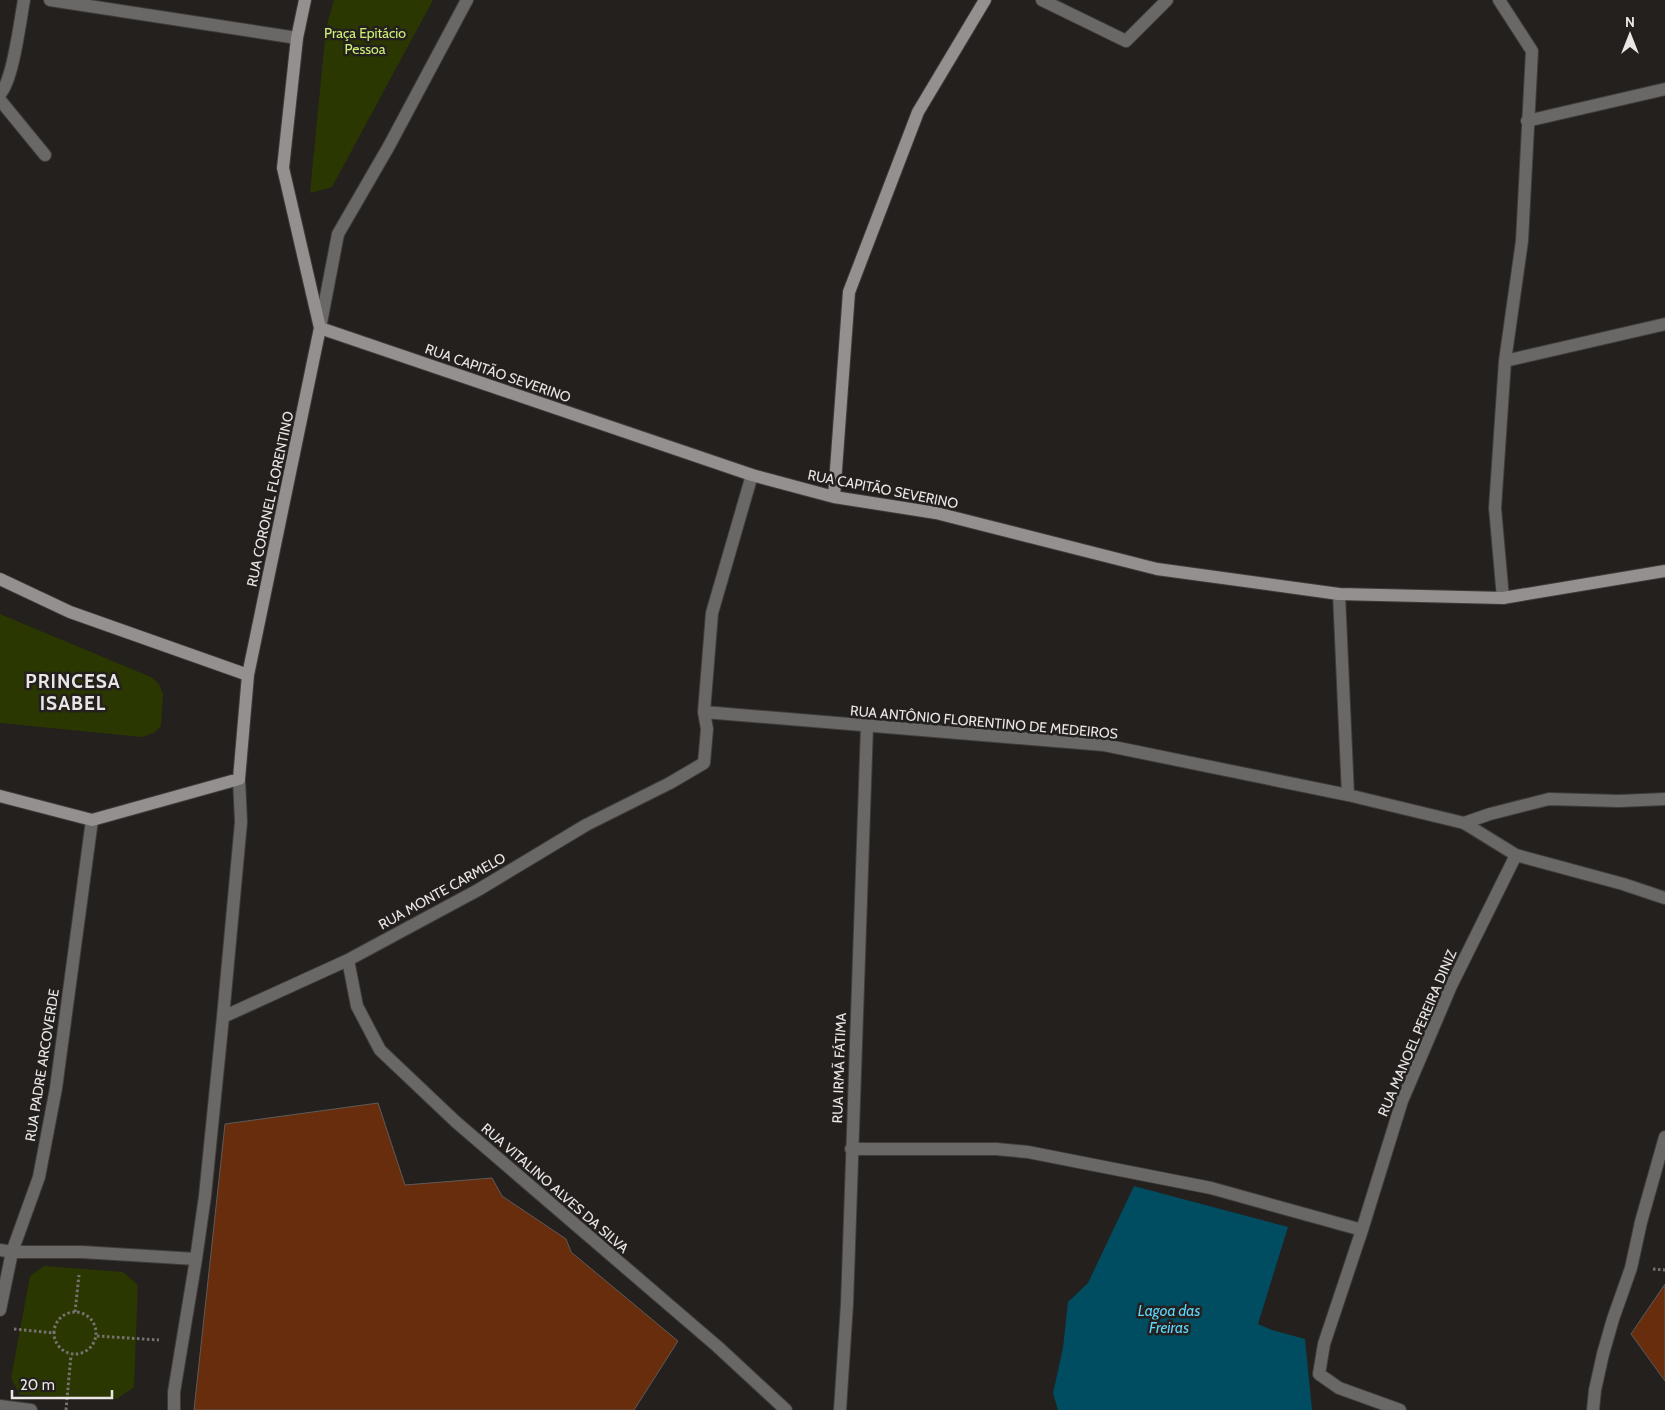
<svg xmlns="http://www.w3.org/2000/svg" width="1665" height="1410" font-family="Cabin,sans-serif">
<rect width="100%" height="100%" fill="#23201e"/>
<path fill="#2b3700" d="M334 0H433L332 187 310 193 326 28Z
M0 614 151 677 159 684 163 694 161 726 154 733 142 737 0 723Z
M44 1266 123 1272 138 1285 134 1387 117 1399 20 1395 11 1378 30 1276Z"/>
<path fill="#004c60" d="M1134 1186 1288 1227 1258 1324 1272 1330 1305 1339 1312 1410H1058L1053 1393 1063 1348 1068 1302 1088 1283Z"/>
<path fill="#682d0c" stroke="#5f5b59" d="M378 1103 405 1185 492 1178 502 1196 566 1239 571 1252 678 1341 634 1410H194L225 1124Z
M1665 1284V1381L1631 1334Z"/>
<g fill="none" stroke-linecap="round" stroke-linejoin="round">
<defs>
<path id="service" d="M0 100 45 155"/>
<path id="pedestrian" d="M1042 0 1126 41 1167 0
M1464 823 1490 814 1549 799 1619 801 1665 799"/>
<path id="minor" d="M50 0 297 38
M1499 0 1532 51 1522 241 1505 361 1495 508 1503 598
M0 94C13 81 20 21 24 0
M1527 121 1665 89
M320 328 338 234 389 146 467 0
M1505 361 1665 324
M1339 594 1348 795
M704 712 1104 745 1348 795 1464 823 1516 855 1623 884 1665 898
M348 960 357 1006 380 1050 456 1122 718 1347 786 1410
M223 1017 348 960 478 890 586 825 670 783 704 763 707 729 704 712 712 613 752 475
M851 1149H996L1028 1152 1211 1188 1362 1230
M0 1250 12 1252H82L196 1259
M0 1310 12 1252 39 1177 56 1088 92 820
M0 1406 31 1410
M174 1410V1392L196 1259 205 1196 223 1017 241 822 239 779
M840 1410 847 1304 867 726
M1400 1410 1339 1388 1319 1374 1324 1344 1362 1230 1402 1101 1451 986 1516 855
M1593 1410 1595 1390 1603 1354 1613 1319 1631 1268 1641 1222 1665 1137"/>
<path id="secondary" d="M320 328 752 475 834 497 936 513 1157 569 1339 594 1503 598 1665 571
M834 497 849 292 918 112 985 0
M0 579 70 612 248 675
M0 796 92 820 239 779 248 675 320 328 283 168 297 38 305 0"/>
</defs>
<use href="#service" stroke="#3f3c3a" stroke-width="14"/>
<use href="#pedestrian" stroke="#3f3c3a" stroke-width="14"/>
<use href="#minor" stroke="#3f3c3a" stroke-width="14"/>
<use href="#secondary" stroke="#3f3c3a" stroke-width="14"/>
<path stroke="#757271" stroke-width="3" stroke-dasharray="2.5 2.5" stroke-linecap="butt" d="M1653 1269 1665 1270
M54 1333a21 21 0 1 1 42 0a21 21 0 1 1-42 0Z
M75 1312 79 1275
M14 1329 54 1333
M97 1336 159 1340
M66 1410 71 1355"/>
<use href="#service" stroke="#6a6767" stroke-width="12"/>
<use href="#pedestrian" stroke="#6a6767" stroke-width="12"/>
<use href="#minor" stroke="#6a6767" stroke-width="12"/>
<use href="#secondary" stroke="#949090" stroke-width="12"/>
</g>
<g text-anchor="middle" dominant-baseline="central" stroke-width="5" stroke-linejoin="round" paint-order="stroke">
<g font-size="14" fill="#cfef78" stroke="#23201e">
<text x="365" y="33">Praça Epitácio<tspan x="365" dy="16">Pessoa</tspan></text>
</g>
<g font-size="14" fill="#e9e6e5" stroke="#23201e">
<text transform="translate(498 373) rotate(19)">RUA CAPITÃO SEVERINO</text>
<text transform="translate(883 489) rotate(11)">RUA CAPITÃO SEVERINO</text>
<text transform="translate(270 499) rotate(-78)">RUA CORONEL FLORENTINO</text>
<text transform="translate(984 722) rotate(5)">RUA ANTÔNIO FLORENTINO DE MEDEIROS</text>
<text transform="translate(442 891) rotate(-29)">RUA MONTE CARMELO</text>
<text transform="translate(1417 1033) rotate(-67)">RUA MANOEL PEREIRA DINIZ</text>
<text transform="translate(42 1065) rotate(-81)">RUA PADRE ARCOVERDE</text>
<text transform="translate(839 1068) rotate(-88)">RUA IRMÃ FÁTIMA</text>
<text transform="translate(555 1188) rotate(41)">RUA VITALINO ALVES DA SILVA</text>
</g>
<g font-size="15" font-style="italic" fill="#5fd7fe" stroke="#23201e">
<text x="1169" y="1311">Lagoa das<tspan x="1169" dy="17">Freiras</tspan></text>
</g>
<g font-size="19" font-weight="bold" letter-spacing="1" fill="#e9e6e5" stroke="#23201e">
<text x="73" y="681">PRINCESA<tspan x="73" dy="22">ISABEL</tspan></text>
</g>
</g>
<g transform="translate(1630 35)" stroke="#23201e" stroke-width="4" paint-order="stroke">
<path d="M0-4L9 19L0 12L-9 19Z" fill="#e9e6e5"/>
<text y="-8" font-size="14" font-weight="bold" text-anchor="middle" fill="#e9e6e5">N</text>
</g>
<path d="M12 1390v8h100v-8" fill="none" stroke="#e9e6e5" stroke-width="2.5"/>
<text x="20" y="1390" font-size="15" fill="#e9e6e5" stroke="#23201e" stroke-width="4" paint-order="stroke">20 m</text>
</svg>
